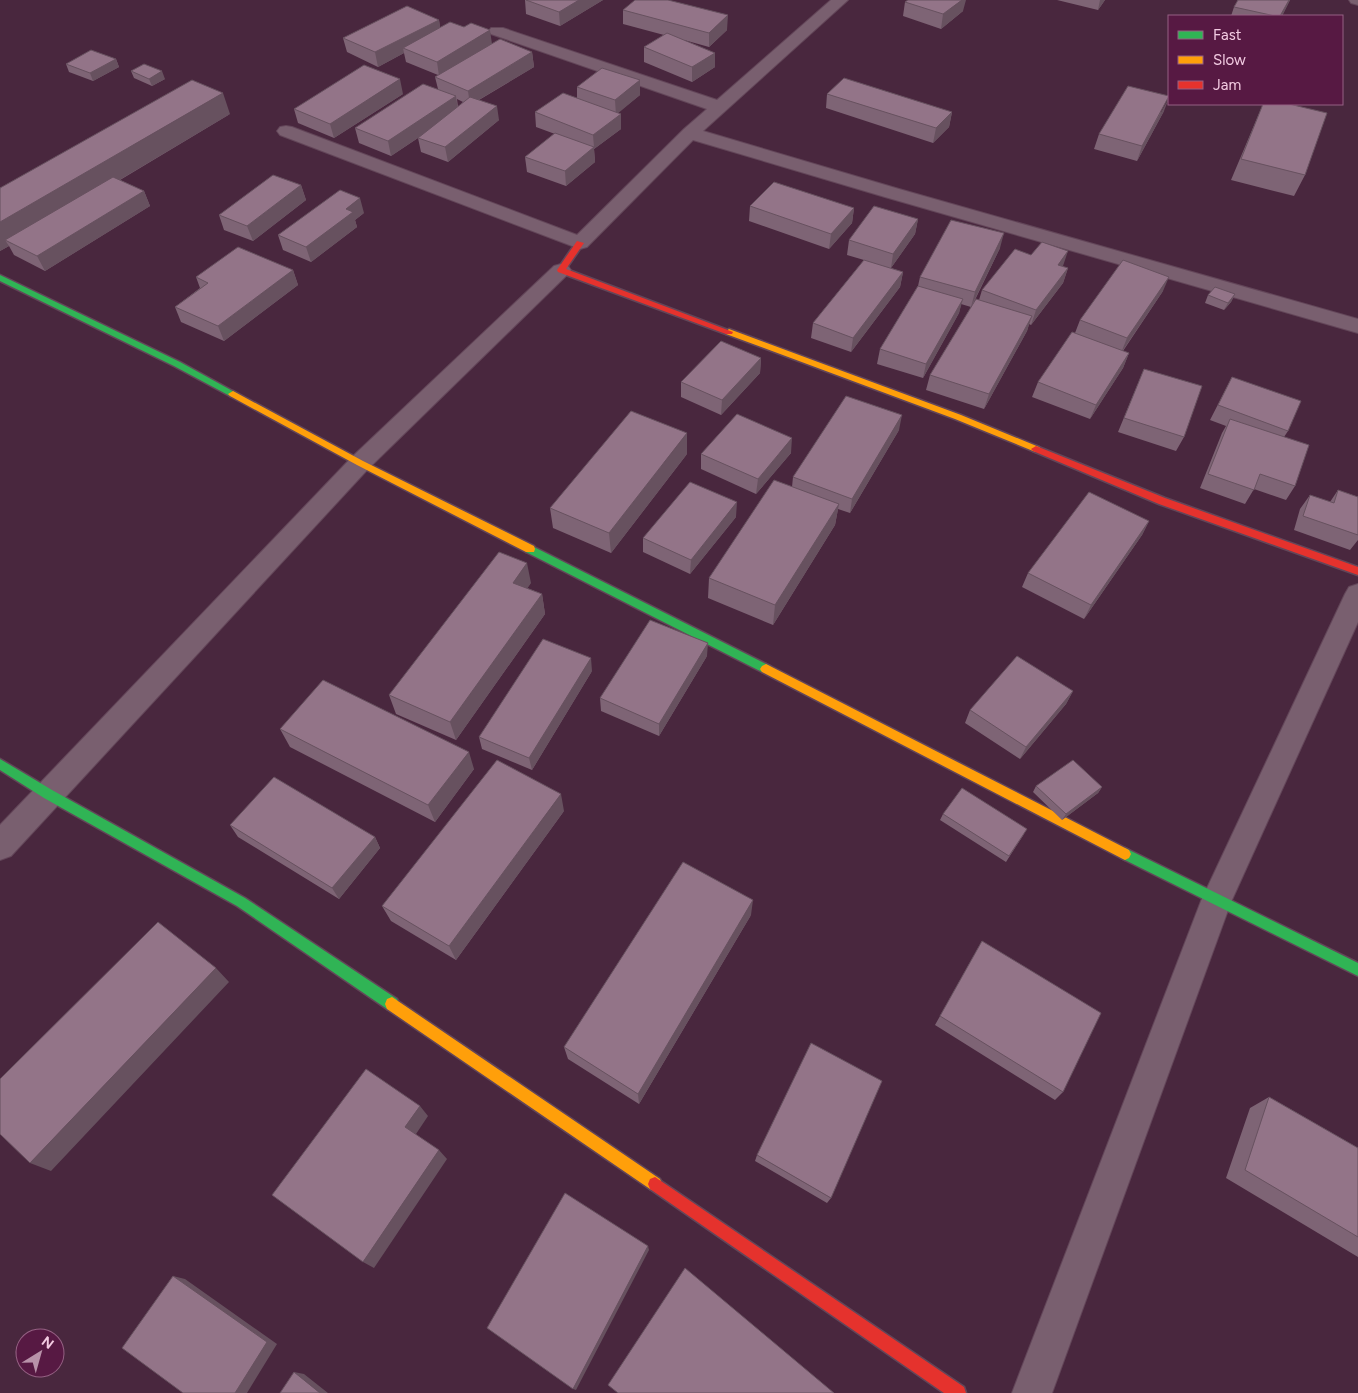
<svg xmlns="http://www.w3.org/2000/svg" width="1358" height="1393" font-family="Figtree,sans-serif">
<rect width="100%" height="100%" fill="#49273e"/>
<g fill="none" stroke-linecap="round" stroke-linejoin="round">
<defs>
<path id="street" d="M831 0H848L703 131 899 189 1358 319V333L885 197 693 140 587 247 580 249 280 135 277 131 280 127 286 126 292 127 577 235 684 129 707 109 491 34 489 31 491 28H503L717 100Z
M1349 0H1358V5L1351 3Z
M561 264 568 266 571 270 568 274 368 469 11 856 0 860V825L352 457 554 266Z
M1358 584V622L1231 902 1052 1393H1012L1201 901 1345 594 1349 587Z"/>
<path id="fast" d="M0 275 180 362 238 394 233 397 230 396 174 366 0 281Z
M530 545 770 666 772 669 770 672H762L526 552 525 549Z
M0 759 52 790 245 898 397 999 399 1004 397 1009 392 1011 387 1009 237 906 44 798 0 770Z
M1125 848 1358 963V976L1121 858 1119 854 1121 850Z"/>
<path id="slow" d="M729 329 961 415 1039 447 1041 449 1036 452 1033 451 955 419 726 334 725 332Z
M233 391 363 461 534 546 535 549 534 552H526L357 465 230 396 228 394Z
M766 664 1129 850 1131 854 1129 858 1125 860 1121 858 762 672 760 669 762 666Z
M392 997 660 1179 662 1184 660 1189 655 1191 650 1189 387 1009 385 1004 387 999Z"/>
<path id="jam" d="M577 241 584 243 566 269 733 332 732 334H726L558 272 557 270Z
M1036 446 1165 498 1358 567V575L1159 504 1033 451 1031 449Z
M655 1177 964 1387 966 1393H944L650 1189 648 1184 650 1179Z"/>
</defs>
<use href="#street" stroke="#634659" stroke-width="2"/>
<use href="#fast" stroke="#634659" stroke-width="3"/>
<use href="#slow" stroke="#634659" stroke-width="3"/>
<use href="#jam" stroke="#634659" stroke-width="3"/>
<use href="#street" fill="#795f6f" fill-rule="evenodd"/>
<use href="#fast" fill="#30b455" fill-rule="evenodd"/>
<use href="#slow" fill="#ff9f0a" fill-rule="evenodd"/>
<use href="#jam" fill="#e5322d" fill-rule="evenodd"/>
</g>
<path fill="#7e6475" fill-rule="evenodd" d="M525 0H603L560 26 526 14Z
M1057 0H1105L1098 10Z
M1238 0H1290L1282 16H1231L1234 7Z
M905 2 963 11 941 29 903 16Z
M623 10 727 30 709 47 684 40 715 67 692 82 644 62V47L664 35 623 24Z
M439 20 440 27 492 44 532 52 534 67 479 100 499 120 448 162 421 152 418 138 391 156 359 143 355 128 438 89 435 77 438 75 406 62 404 53 378 67 347 52 343 38ZM457 99 463 102 458 107Z
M116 59 119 67 93 81 69 72 66 64Z
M131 71 165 79 152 86 134 78Z
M577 87 640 95 617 113 621 129 594 149 595 162 566 186 527 172 525 157 555 134 536 127 535 112 577 98Z
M403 94 334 138 298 123 294 109Z
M827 94 952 112 949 127 933 143 826 108Z
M1263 104 1305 175 1294 196 1231 180Z
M1164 111 1137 161 1094 149 1099 134Z
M230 114 120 180 144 191 150 206 45 271 14 255 9 246 0 251V188Z
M301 185 306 200 253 241 224 230 219 215Z
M750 206 854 208 852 223 829 249 749 221Z
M364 213 355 220 357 227 311 262 283 250 278 235Z
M918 219 915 234 891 268 903 272 900 287 851 352 811 338 813 323 864 260 847 255 849 240Z
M1000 248 974 302 979 300 982 290 1063 267 1068 268 1063 283 1031 325 1029 324 1027 331 984 409 926 390 930 375 971 307 961 304 959 313 923 378 877 364 880 349 918 286 920 277Z
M293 270 298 285 224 341 181 322 175 307 200 288 196 277Z
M1163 291 1123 351 1129 353 1123 368 1090 419 1032 397 1038 382 1075 333 1080 320Z
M1235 294 1231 302 1224 310 1205 303 1208 295Z
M761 358 760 373 721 415 681 397V382Z
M1144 369 1184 437 1176 451 1118 432Z
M1232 377 1288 431 1284 437 1295 486 1286 500 1254 489 1245 504 1200 488 1222 433 1226 426 1210 420Z
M899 430 850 513 838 509 835 525 773 625 708 598 709 578 792 487 793 477Z
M791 453 756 494 701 469V454Z
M687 454 611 553 553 528 550 508Z
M1338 490 1358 497V540L1350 550 1294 530 1300 509 1310 495 1330 502Z
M736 517 690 574 643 552V538Z
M1149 521 1142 535 1084 619 1022 587 1028 573Z
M531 583 527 588 542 594 545 614 456 740 396 714 389 695Z
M707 656 659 736 601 711 600 698Z
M592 671 532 770 482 749 479 737Z
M1073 691 1066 704 1020 759 965 723 970 710Z
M280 729 474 769 435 822 290 747Z
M1036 786 1102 787 1098 793 1062 820 1033 792Z
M564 811 456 960 391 921 382 906Z
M943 814 1024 834 1006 862 940 820Z
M230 825 375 837 380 848 339 899 238 837Z
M751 915 639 1104 568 1059 564 1047Z
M982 941 1063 1092 1055 1100 935 1025Z
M1269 1097 1358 1148V1257L1226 1178 1250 1108Z
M757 1155 831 1198 827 1203 755 1161Z"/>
<path fill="#67515f" d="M579 0H603L560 26 559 12Z
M962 0H966L963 11 941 29 943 14Z
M1100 0H1105L1098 10Z
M1289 0H1290L1282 16H1280Z
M728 15 727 30 709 47V33Z
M439 20 441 34 403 48 404 53 378 67 375 52Z
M490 30 492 44 439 76 437 62Z
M532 52 534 67 470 105 468 91Z
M715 53V67L692 82V67Z
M116 59 119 67 93 81 90 73Z
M162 71 165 79 152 86 149 79Z
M400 79 403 94 334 138 330 124Z
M640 80V95L616 115 615 100Z
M223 93 230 114 12 244 5 240 9 246 0 251V222Z
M456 96 458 111 391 156 388 141Z
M1169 98 1164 111 1137 161 1142 146Z
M497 106 499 120 448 162 445 147Z
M952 112 949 127 933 143 936 128Z
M621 114V129L594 149 595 162 566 186 565 171 594 147 593 135Z
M301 185 306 200 253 241 247 226Z
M144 191 150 206 45 271 37 256Z
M360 198 364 213 355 220 357 227 311 262 306 247 346 209Z
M854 208 852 223 829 249 831 234Z
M918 219 915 234 891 268 893 254Z
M1004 233 1000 248 971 307 975 292Z
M1068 251 1063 266 1053 280 1058 265Z
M1068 268 1063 283 1031 325 1036 310Z
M293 270 298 285 224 341 218 326Z
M903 272 900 287 851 352 853 338Z
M1169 277 1163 291 1121 353 1127 338Z
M1235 294 1231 302 1224 310 1228 303Z
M963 299 959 313 923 378 926 364Z
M1032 316 1027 331 984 409 989 394Z
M1129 353 1123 368 1090 419 1096 405Z
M761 358 760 373 721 415 722 400Z
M902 415 899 430 850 513 852 499Z
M687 433V454L611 553 609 533Z
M792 438 791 453 756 494 758 479Z
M737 502 736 517 690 574 691 560Z
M839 504 835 525 773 625 775 605Z
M1149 521 1142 535 1084 619 1091 605Z
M527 563 531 583 517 603 513 583Z
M542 594 545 614 456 740 450 722Z
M708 643 707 656 659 736V724Z
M591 658 592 671 532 770 529 758Z
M1073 691 1066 704 1020 759 1026 747Z
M469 752 474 769 435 822 428 805Z
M1102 787 1098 793 1062 820 1066 814Z
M561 794 564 811 456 960 449 946Z
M375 837 380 848 339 899 332 888Z
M753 900 751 915 639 1104 638 1094Z
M216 968 229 982 51 1171 30 1163Z
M420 1106 428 1116 414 1137 405 1127Z
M439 1150 447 1159 374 1268 363 1262Z
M648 1246 649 1250 576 1390 573 1389Z
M173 1276 185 1279 277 1344 247 1393H235Z
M294 1372 304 1374 328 1393H320Z"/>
<path fill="#937488" stroke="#67515f" d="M526 0H579L559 12Z
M635 0H668L728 15 709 33 623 10Z
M908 0H962L943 14 905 2Z
M1238 0H1289L1280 16H1275L1234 7Z
M407 6 439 20 375 52 343 38Z
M450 22 464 27 471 23 490 30 437 62 403 48Z
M667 33 715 53 692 67 644 47Z
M500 39 532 52 468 91 435 77Z
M91 50 116 59 90 73 66 64Z
M144 64 162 71 149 79 131 71Z
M364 65 400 79 330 124 294 109Z
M602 68 640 80 615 100 577 87Z
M844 78 952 112 936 128 827 94Z
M192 80 223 93 0 222V188Z
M423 84 456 96 388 141 355 128Z
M1128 86 1169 96 1142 146 1099 134Z
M563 93 621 114 593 135 535 112Z
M470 97 497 106 445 147 418 138Z
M1263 104H1289L1327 113 1305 175 1241 159Z
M555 133 594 147 565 171 525 157Z
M273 175 301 185 247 226 219 215Z
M113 177 144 191 37 256 5 240Z
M774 182 854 208 831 234 750 206Z
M340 190 360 198 346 209 353 212 306 247 278 235Z
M874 206 918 219 893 254 849 240Z
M951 220 1004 233 975 292 920 277Z
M1042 242 1068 251 1058 265 1068 268 1036 310 982 290 1015 249 1031 255Z
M238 247 293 270 218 326 175 307 208 283 196 277Z
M864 260 903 272 853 338 813 323Z
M1123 260 1169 277 1127 338 1080 320Z
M918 286 963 299 926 364 880 349Z
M1215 287 1235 294 1228 303 1208 295Z
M976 299 1032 316 989 394 930 375Z
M1072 332 1129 353 1096 405 1038 382Z
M721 341 761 358 722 400 681 382Z
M1144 369 1202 386 1184 437 1124 418Z
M1232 377 1301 401 1288 431 1218 405Z
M846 396 902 415 852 499 793 477Z
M631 411 687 433 609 533 550 508Z
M737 414 792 438 758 479 701 454Z
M1230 419 1309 445 1295 486 1260 474 1254 490 1208 474Z
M774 480 839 504 775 605 709 578Z
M690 482 737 502 691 560 643 538Z
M1338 490 1358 497V535L1303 516 1310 495 1334 503Z
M1089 492 1149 521 1091 605 1028 573Z
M499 552 527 563 513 583 542 594 450 722 389 695Z
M650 620 708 643 659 724 600 698Z
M543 639 591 658 529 758 479 737Z
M1017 656 1073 691 1026 747 970 710Z
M323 680 469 752 428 805 280 729Z
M497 760 561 794 449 946 382 906Z
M1073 760 1102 787 1066 814 1036 786Z
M274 777 375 837 332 888 230 825Z
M962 788 1027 829 1009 856 943 814Z
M683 862 753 900 638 1094 564 1047Z
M158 922 216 968 30 1163 0 1134V1079Z
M982 941 1101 1013 1063 1092 940 1016Z
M811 1043 882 1081 831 1198 757 1155Z
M366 1069 420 1106 405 1127 439 1150 363 1262 272 1195Z
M1269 1097 1358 1148V1237L1245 1170Z
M565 1193 648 1246 573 1389 487 1328Z
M685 1268 834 1393H618L608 1385Z
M173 1276 267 1342 235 1393H183L122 1348Z
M294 1372 320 1393H280Z"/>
<rect x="1168" y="15" width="175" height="90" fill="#571943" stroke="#956083"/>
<rect x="1178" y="31" width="25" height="8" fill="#30b455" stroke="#956083"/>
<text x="1213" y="40" font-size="15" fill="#f3cbe2">Fast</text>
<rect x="1178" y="56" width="25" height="8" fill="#ff9f0a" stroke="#956083"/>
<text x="1213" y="65" font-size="15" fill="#f3cbe2">Slow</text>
<rect x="1178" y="81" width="25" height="8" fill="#e5322d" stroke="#956083"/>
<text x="1213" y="90" font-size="15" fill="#f3cbe2">Jam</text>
<g transform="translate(40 1353) rotate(37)"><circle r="24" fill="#571943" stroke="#956083"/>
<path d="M0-4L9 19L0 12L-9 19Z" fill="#b892a9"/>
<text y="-8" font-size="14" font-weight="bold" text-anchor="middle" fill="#f3cbe2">N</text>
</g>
</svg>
